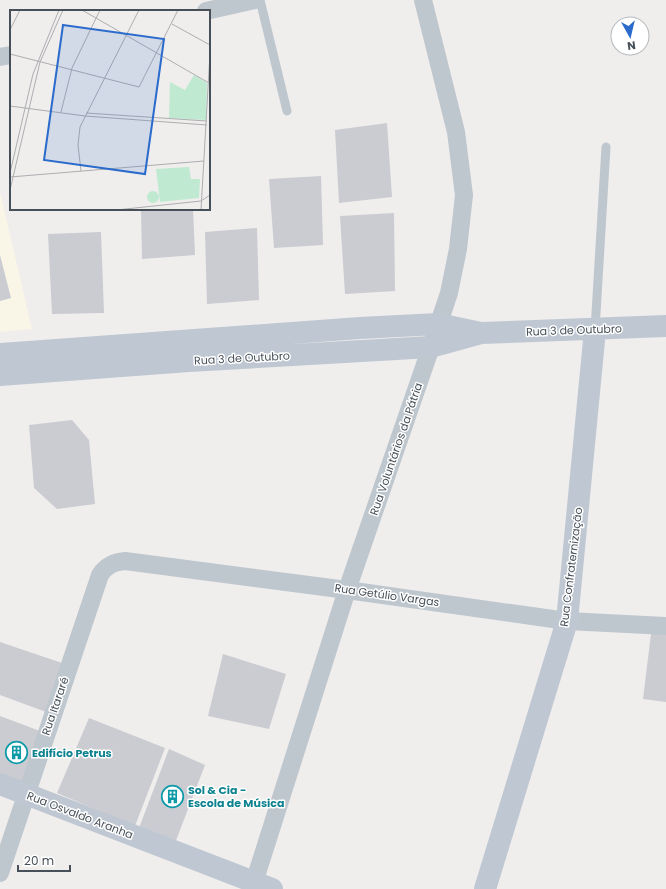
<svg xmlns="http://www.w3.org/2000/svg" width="666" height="889" font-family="Poppins,sans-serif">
<rect width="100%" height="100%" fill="#f0eded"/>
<path fill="#f9f5e7" d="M0 192 32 329 0 332Z"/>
<path fill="#caccd1" d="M387 123 392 197 339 203 335 130Z
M321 176 323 245 274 248 269 179Z
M141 209H193L195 255 142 259Z
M394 213 395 291 345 294 340 216Z
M257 228 259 300 207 304 205 232Z
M101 232 104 313 52 314 48 234Z
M0 255 11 298 0 301Z
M72 420 89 440 95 504 57 509 34 488 29 425Z
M652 626 666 628V702L643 699Z
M0 642 62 663 46 712 0 695Z
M223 654 286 674 269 729 208 716Z
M0 716 40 731 22 783 0 776Z
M89 718 165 748 135 826 57 793Z
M169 749 205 765 175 843 139 828Z"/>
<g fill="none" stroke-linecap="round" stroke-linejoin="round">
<path stroke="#bfc7ce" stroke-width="9" d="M260 0 287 111
M595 330 606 147"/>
<path stroke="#bfc7ce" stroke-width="18" d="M206 11 255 0
M0 57 11 55
M0 873 100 575C106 566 113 562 125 561L347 590 567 621 666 626
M252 889 347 590 431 347 449 293 458 249 464 195 456 132 423 0"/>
<path stroke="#bfc8d2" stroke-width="22" d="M0 354 360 328 438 324 481 333 666 326
M0 375 189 361 431 347 478 334
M0 784 272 889
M485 889 567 621 595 330"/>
</g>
<defs>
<symbol id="building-ring" viewBox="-11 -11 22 22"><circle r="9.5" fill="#fff" stroke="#0f9aa8" stroke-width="1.5"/><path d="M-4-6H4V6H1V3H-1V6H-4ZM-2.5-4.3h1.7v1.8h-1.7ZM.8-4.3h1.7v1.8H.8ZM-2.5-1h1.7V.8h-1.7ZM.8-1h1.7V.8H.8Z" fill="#0f9aa8"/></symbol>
</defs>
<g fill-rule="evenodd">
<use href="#building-ring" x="4" y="740" width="25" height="25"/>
<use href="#building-ring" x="160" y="784" width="25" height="25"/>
</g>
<g text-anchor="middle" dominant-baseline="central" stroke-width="3" stroke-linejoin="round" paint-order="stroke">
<g font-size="11" fill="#475058" stroke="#fff">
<text transform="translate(574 330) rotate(-2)">Rua 3 de Outubro</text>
<text transform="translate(242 358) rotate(-3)">Rua 3 de Outubro</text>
<text transform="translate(396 449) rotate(-71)">Rua Voluntários da Pátria</text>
<text transform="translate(571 567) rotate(-83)">Rua Confraternização</text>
<text transform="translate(387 595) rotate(8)">Rua Getúlio Vargas</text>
<text transform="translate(55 706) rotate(-71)">Rua Itararé</text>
<text transform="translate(80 815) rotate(21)">Rua Osvaldo Aranha</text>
</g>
<g font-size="11" font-weight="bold" fill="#0d838f" stroke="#fff" text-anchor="start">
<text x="32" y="753">Edifício Petrus</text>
<text x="188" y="790">Sol &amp; Cia -<tspan x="188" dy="13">Escola de Música</tspan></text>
</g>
</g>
<g transform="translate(10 10)">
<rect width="200" height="200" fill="#f0eded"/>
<path d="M184 65 197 73 196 110 159 108 160 72 175 80ZM179 157 181 169H190L189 188 150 192 146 159ZM137 187a6 6 0 1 1 12 0a6 6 0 1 1-12 0Z" fill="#bfead1"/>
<path fill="none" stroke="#acaeb1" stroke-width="1" d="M72 0 199 73M162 14 200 35M0 20 10 0M0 44 129 77 168 0M0 96 75 106 197 115M51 102 62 58 90 0M76 103 197 111M71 161 68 135 70 117 129 0M0 163 23 64 49 0M0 167 194 151M0 180 30 52 53 0M106 200 191 191 200 185M191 200 200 43"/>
<path fill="#2a6bcc" fill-opacity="0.15" stroke="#2a6bcc" stroke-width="2" d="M53 15 154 29 135 164 34 150Z"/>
<rect width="200" height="200" fill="none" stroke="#475058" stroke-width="2"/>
</g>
<g transform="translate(630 36) rotate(172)"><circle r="19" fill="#ffffff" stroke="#b5b9bc"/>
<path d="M0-3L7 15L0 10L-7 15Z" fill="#2a6bcc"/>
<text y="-6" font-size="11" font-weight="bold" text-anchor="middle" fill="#475058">N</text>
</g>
<path d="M18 865v6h52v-6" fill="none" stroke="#475058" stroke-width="2"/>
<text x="24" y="865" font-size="12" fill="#475058" stroke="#ffffff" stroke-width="3" paint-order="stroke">20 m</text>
</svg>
